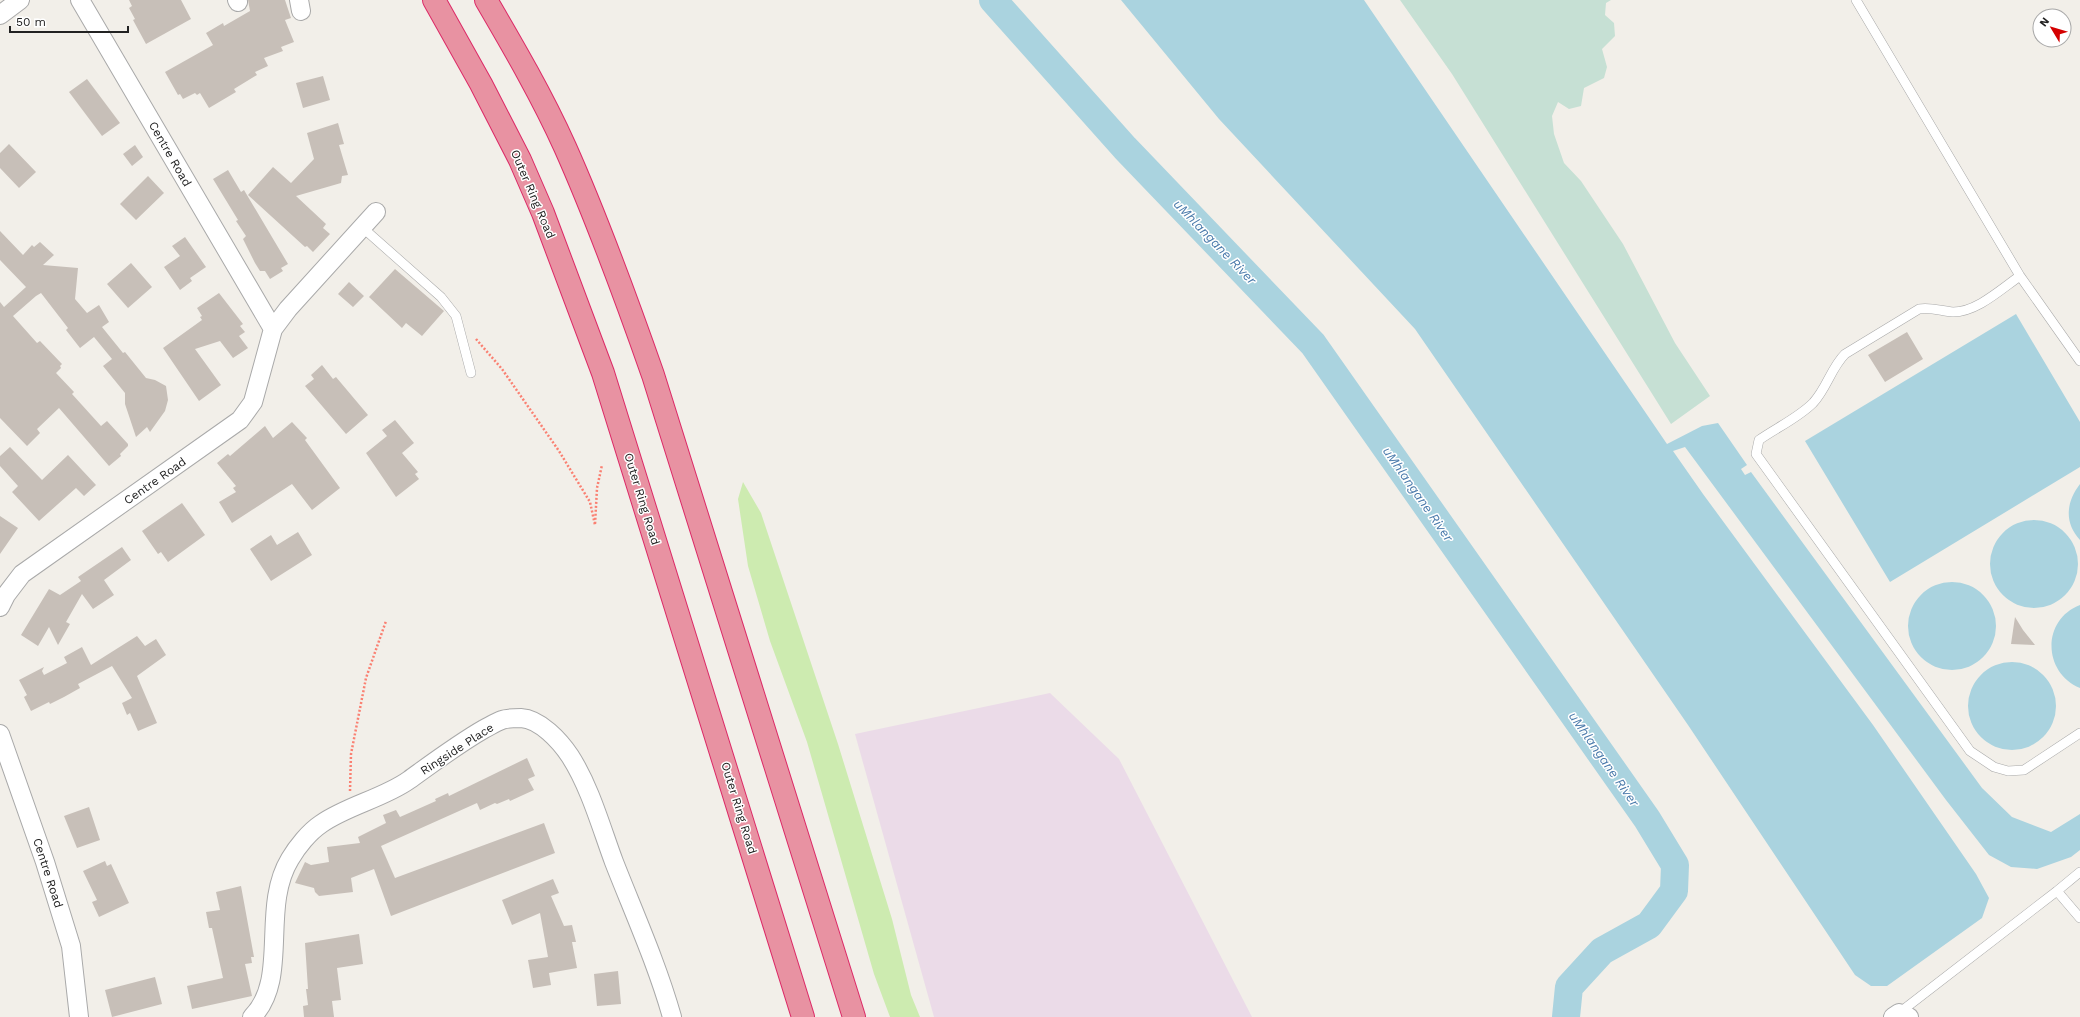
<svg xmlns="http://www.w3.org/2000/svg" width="2080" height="1017" font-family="'Work Sans',sans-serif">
<rect width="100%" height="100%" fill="#f2efe9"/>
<path fill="#ebdbe8" d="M1050 693 1119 759 1252 1017H934L855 734Z"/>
<path fill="#cdebb0" d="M743 482 761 513 838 744 892 919 911 995 920 1017H890L874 974 807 742 770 641 748 566 738 499Z"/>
<path fill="#c6e0d4" d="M1400 0H1611L1606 3 1605 15 1614 23 1615 36 1602 49 1607 67 1604 78 1584 88 1581 106 1569 109 1558 102 1552 116 1554 134 1564 163 1581 181 1623 244 1675 343 1710 396 1671 424 1452 74Z"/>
<path fill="#aad3df" d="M1121 0H1364L1667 444 1702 426 1718 423 1747 465 1741 469 1745 475 1751 472 1982 788 2012 817 2051 832 2080 814V850L2071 857 2037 869 2011 867 1989 855 1946 800 1685 447 1673 451 1703 494 1873 725 1976 874 1989 898 1982 918 1887 986H1871L1855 975 1688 725 1415 329 1219 119Z
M2016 314 2080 422V467L1890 582 1805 441Z
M2080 484V540C2064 523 2066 502 2080 484Z
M1990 564a44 44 0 1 1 88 0a44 44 0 1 1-88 0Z
M1908 626a44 44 0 1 1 88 0a44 44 0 1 1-88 0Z
M2080 605V688C2043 673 2041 620 2080 605Z
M1968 706a44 44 0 1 1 88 0a44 44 0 1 1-88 0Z"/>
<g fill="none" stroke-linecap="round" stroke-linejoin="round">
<path stroke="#aad3df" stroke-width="28" d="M993 0 1125 148 1313 344 1647 819 1675 865 1674 891 1649 925 1602 951 1569 987 1566 1017"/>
</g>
<path fill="#c7bfb8" d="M129 0H181L191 19 146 44 133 20 135 19 129 8 132 6Z
M248 0H285L291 18 285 20 294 42 281 47 283 51 264 58 268 66 255 72 257 75 234 89 236 92 209 108 200 93 197 95 195 93 183 99 180 94 178 95 165 72 213 45 206 33 223 23 224 26 250 11Z
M323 76 330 100 303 108 296 83Z
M87 79 120 123 102 136 69 92Z
M338 123 344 144 339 145 348 175 342 176 341 183 296 196 326 224 323 228 330 234 313 252 307 246 305 247 248 195 273 167 291 183 314 159 307 133Z
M9 144 36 172 19 188 0 168V153Z
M135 145 143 157 132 166 123 154Z
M228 170 241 192 244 190 288 264 281 268 283 271 270 279 265 271H260L255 263 243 239 246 236 236 221 238 220 213 179Z
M148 176 164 193 136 220 120 204Z
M0 231 23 255 32 245 34 247 40 242 54 255 43 265 78 268 75 299 87 313 99 305 109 322 102 327 123 353 125 352 146 378 155 380 166 386 168 400 165 411 150 432 147 427 136 437 125 404V393L103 366 112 359 94 337 80 348 66 330 68 328 41 293 36 296 13 316 37 343 40 341 62 364 60 366 61 368 56 373 74 392 72 394 101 426 107 421 128 444V446L120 454 121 456 109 466 59 408 37 429 40 433 27 446 0 418V302L4 307 26 287 0 260Z
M185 237 206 267 190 278 192 281 180 290 164 267 180 256 172 246Z
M131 263 152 287 128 308 107 284Z
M395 269 444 311 422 336 406 323 402 328 369 297Z
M349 282 364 296 353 307 338 294Z
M219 293 243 324 240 326 245 332 239 336 248 348 233 358 220 341 195 349 221 385 199 401 163 348 202 320 200 317 202 316 197 308Z
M1907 332 1923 359 1885 382 1868 355Z
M322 365 333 379 336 377 368 415 346 434 305 386 314 379 311 375Z
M395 420 414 443 402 453 418 472 415 474 419 479 396 497 366 453 387 436 382 430Z
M292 422 307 438 305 440 340 488 312 510 292 484 232 523 219 502 236 492 233 488 236 486 217 463 228 454 230 456 265 426 273 438Z
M10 447 42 480 68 455 96 485 84 496 76 488 39 521 12 492 18 486 0 466V456Z
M182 503 205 535 168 562 161 552 158 554 142 531Z
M0 516 18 528 0 554Z
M298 532 312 555 271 581 250 549 271 535 277 545Z
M122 547 131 560 104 580 114 595 93 609 82 594 66 622 70 624 58 645 49 627 38 646 21 635 49 589 60 595 81 581 78 577Z
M2015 617 2023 630 2035 645 2011 644Z
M137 636 145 646 156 639 166 655 137 676 157 723 138 731 130 713 127 715 122 703 132 698 112 666 78 684 80 688 64 697 50 704 49 702 31 711 24 697 27 695 19 680 44 667 42 671 44 675 67 663 64 657 82 647 91 665Z
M527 758 535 776 528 779 534 790 510 801 509 799 497 804 495 803 480 810 477 803 381 846 395 878 544 823 555 853 391 916 374 869 351 878 353 892 319 896 315 892 314 888 295 883 305 862 311 865 329 862 327 847 360 843 358 837 386 823 383 815 396 810 400 817 436 801 435 799 448 793 449 796Z
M89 807 100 840 77 848 64 816Z
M105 861 107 866 111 864 129 903 99 917 92 902 97 900 83 871Z
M553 879 559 893 551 896 564 926 572 925 576 942H572L577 968 549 973 551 985 533 988 528 960 548 957 540 913 512 925 502 900Z
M241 886 254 957H251L252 963 245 964 252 996 192 1009 187 986 223 978 212 928H209L206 912 220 910 216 892Z
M359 934 363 964 337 968 341 1000 332 1001 334 1017H304L303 1006 308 1005 306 989H308L305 943Z
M618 971 621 1004 597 1006 594 974Z
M155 977 162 1004 112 1017 105 990Z"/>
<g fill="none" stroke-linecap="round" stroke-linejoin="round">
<defs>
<path id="service" d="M1856 0 2020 276 2080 361
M363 228 441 297 456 316 471 373
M2020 276C2001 289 1977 312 1953 312 1941 311 1931 307 1919 309L1845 354C1831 368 1827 388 1813 403 1798 418 1776 428 1759 440L1756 454 1970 751 1994 767 2008 771 2024 770 2080 733
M2057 891 2080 918
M1899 1013 2057 891 2080 872"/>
<path id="minor" d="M237 0 238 2
M299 0 301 11
M0 15 20 0
M273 329 288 309 376 212
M0 607 6 595 22 574 240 420 253 402 273 329 80 0
M0 734 45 862 71 946 79 1017
M252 1017C290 979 260 908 290 859 297 847 309 832 321 824 346 806 384 798 409 780 434 762 458 744 484 729 490 726 496 722 502 720 507 718 516 718 521 718 540 719 560 741 570 756 590 787 601 827 614 862 634 913 657 964 672 1017
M1893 1017 1899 1013 1909 1017"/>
<path id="motorway" d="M434 0 481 84 520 160 543 213 603 373 803 1017
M486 0C514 48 542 96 565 147 598 221 626 298 653 375L854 1017"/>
</defs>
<use href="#service" stroke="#a9a9a9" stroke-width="10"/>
<use href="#minor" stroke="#a9a9a9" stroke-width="20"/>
<use href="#motorway" stroke="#dc2a67" stroke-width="24"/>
<path stroke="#fa8072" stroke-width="2.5" stroke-dasharray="2 2" stroke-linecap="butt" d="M476 339 502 369 559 451 590 502 595 525 597 488 602 465
M350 791 351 754 366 678 386 621"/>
<use href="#service" stroke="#fff" stroke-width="9"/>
<use href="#minor" stroke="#fff" stroke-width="18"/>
<use href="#motorway" stroke="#e892a2" stroke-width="22"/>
</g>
<g text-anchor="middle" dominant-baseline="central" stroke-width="3" stroke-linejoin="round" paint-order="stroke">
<g font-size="12" fill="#222" stroke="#fff">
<text transform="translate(170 154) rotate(60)">Centre Road</text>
<text transform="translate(533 194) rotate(67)">Outer Ring Road</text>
<text transform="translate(155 481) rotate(-35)">Centre Road</text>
<text transform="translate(642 499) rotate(73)">Outer Ring Road</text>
<text transform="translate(457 749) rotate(-33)">Ringside Place</text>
<text transform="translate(739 808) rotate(73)">Outer Ring Road</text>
<text transform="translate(48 873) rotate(72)">Centre Road</text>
</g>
<g font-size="13" font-style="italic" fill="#4a7aab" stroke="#fff">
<text transform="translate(1215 242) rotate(46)">uMhlangane River</text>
<text transform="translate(1418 494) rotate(55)">uMhlangane River</text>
<text transform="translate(1604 759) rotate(55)">uMhlangane River</text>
</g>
</g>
<g transform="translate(2052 28) rotate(308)"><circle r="19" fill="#ffffff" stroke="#a7a7a7"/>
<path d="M0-3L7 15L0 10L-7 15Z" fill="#d40000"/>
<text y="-6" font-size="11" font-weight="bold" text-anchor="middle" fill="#222222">N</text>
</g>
<path d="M10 26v6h118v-6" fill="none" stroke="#222222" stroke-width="2"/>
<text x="16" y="26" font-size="12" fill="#222222" stroke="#ffffff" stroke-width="3" paint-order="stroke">50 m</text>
</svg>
